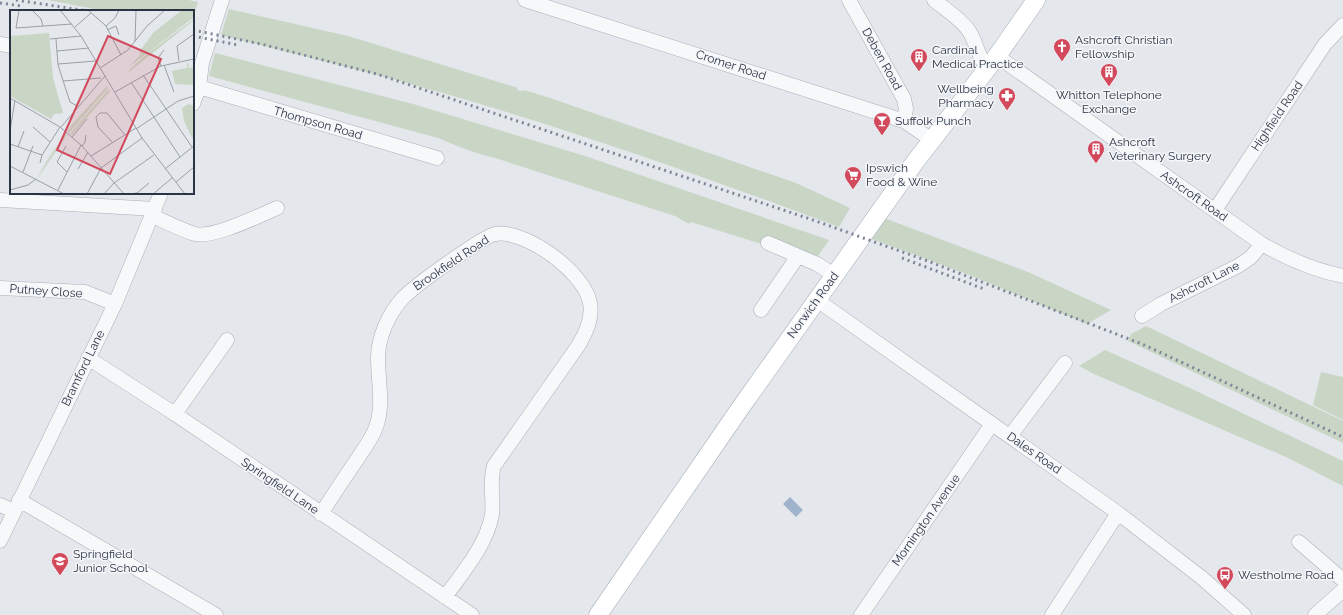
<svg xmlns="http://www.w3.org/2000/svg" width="1343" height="615" font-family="Raleway,sans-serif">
<rect width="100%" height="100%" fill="#e4e7ec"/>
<path fill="#c9d6c5" d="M48 0H189L198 2 193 18V11H104Z
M229 9 348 36 518 88 517 90 523 91 524 90 550 98 796 183 850 208 839 227C697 174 553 123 407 83 345 66 283 51 221 35Z
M215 53 413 104 585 156 829 240 816 259 813 260 691 222 689 224 675 216 495 158C475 153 456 146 438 138L209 76Z
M884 218 1028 272 1111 310 1087 324 972 276 869 238Z
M1146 326 1343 421V443L1128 341 1131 334Z
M1105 350 1192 389 1343 461V486L1286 457 1094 374 1079 366Z
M1321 372 1343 377V420L1313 405Z"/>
<path fill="#9fb4cc" d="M790 497 803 510 796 517 783 504Z"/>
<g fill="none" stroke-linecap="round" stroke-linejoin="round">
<defs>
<path id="minor" d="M525 0 904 121 932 140
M849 0 904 99 906 109 904 121
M934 0C945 9 961 19 969 31 977 43 978 57 987 68
M0 44 11 46
M997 56 1262 244C1288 259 1313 270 1343 276
M199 87 437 158
M193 104 199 87 202 63 222 0
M0 200 155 209
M1215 210 1325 44 1343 25
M153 216C166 222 181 230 195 234 214 238 258 216 277 208
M768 243 817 264 834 275
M0 288 85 292 115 304
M817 300 1118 513 1202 578 1244 615
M761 310 798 256
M1142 316 1161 304 1238 266 1250 258 1262 244
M88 358 175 414 472 615
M175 414 227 340
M1010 436 1065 363
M19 500 216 615
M0 505 14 511
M321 514C333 495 345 477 358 458 364 448 372 439 376 427 384 405 378 381 378 358 378 337 389 313 403 298 414 286 482 237 495 234 526 229 585 273 590 303 593 318 586 333 578 346L494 466C489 482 494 499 492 515 486 546 463 572 445 597
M0 541 115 304 161 193
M1299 542 1343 580
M861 615 992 424
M1052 615 1118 513
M1315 615 1343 590"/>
<path id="major" d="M598 615 741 407 915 162 997 56 1036 0"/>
</defs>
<use href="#minor" stroke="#a9aeb7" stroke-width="15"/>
<use href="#major" stroke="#a3abb8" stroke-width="19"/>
<use href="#minor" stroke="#f7f8fa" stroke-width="14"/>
<use href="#major" stroke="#fff" stroke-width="18"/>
<path stroke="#7d8696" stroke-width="3" stroke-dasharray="2 4" stroke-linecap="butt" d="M16 0 88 11
M0 3 22 6
M193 30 261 44 377 74 813 220 925 260 1142 344 1343 437
M193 36 238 45
M902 258 984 289"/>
</g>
<defs>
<symbol id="church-pin" viewBox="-11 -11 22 30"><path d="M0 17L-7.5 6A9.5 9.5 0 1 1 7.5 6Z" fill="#d1495b" stroke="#f4f6f9"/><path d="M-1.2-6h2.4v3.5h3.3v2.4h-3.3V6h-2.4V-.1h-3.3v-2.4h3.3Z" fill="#fff"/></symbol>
<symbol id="building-pin" viewBox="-11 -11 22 30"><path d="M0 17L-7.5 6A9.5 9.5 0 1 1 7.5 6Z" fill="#d1495b" stroke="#f4f6f9"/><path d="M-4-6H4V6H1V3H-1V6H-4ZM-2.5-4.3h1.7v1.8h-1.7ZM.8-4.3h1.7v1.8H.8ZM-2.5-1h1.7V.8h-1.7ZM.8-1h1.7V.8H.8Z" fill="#fff"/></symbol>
<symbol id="pharmacy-pin" viewBox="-11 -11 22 30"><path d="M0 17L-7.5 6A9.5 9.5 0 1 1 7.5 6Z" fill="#d1495b" stroke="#f4f6f9"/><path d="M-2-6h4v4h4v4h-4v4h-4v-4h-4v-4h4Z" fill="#fff"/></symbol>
<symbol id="bar-pin" viewBox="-11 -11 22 30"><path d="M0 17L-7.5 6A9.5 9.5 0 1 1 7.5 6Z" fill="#d1495b" stroke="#f4f6f9"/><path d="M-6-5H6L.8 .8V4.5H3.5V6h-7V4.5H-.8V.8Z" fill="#fff"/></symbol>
<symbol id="supermarket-pin" viewBox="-11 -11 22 30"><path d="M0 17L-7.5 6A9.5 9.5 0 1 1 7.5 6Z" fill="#d1495b" stroke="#f4f6f9"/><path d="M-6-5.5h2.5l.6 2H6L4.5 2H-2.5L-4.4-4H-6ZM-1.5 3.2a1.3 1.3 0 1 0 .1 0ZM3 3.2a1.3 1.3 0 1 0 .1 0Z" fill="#fff"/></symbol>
<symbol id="school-pin" viewBox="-11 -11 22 30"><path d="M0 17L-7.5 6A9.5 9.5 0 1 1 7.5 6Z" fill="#d1495b" stroke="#f4f6f9"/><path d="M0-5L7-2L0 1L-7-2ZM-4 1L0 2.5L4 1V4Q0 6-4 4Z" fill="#fff"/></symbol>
<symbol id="bus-pin" viewBox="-11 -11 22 30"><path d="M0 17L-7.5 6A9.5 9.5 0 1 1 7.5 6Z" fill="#d1495b" stroke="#f4f6f9"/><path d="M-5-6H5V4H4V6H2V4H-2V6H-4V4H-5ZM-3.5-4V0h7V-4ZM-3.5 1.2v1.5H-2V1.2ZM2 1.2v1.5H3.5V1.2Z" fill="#fff"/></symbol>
</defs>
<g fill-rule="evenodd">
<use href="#church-pin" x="1052" y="37" width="20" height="27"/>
<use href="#building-pin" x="909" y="47" width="20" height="27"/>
<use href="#building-pin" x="1099" y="62" width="20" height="27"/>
<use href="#pharmacy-pin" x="997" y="86" width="20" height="27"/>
<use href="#bar-pin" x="872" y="111" width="20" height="27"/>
<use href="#building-pin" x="1086" y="139" width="20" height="27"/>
<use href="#supermarket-pin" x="843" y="165" width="20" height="27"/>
<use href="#school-pin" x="50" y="551" width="20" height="27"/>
<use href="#bus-pin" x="1215" y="565" width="20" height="27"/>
</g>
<g text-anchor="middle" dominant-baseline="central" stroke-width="3" stroke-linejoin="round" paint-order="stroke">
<g font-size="12" fill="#2b3445" stroke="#f4f6f9" text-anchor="start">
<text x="1075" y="40">Ashcroft Christian<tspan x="1075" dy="14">Fellowship</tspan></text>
<text x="932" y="50">Cardinal<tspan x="932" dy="14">Medical Practice</tspan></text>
<text x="994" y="89" text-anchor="end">Wellbeing<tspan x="994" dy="14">Pharmacy</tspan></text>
<text x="1109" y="95" text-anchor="middle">Whitton Telephone<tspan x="1109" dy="14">Exchange</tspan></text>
<text x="895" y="121">Suffolk Punch</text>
<text x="1109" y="142">Ashcroft<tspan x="1109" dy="14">Veterinary Surgery</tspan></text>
<text x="866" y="168">Ipswich<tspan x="866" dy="14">Food &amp; Wine</tspan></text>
<text x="73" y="554">Springfield<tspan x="73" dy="14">Junior School</tspan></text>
<text x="1238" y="575">Westholme Road</text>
</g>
<g font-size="12" fill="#2b3445" stroke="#f4f6f9">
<text transform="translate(882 59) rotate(61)">Deben Road</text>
<text transform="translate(731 65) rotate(18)">Cromer Road</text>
<text transform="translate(1277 116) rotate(-56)">Highfield Road</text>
<text transform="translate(318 123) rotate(16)">Thompson Road</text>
<text transform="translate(1194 196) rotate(35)">Ashcroft Road</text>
<text transform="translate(451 263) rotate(-34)">Brookfield Road</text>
<text transform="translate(1204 282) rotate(-27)">Ashcroft Lane</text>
<text transform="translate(46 291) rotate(4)">Putney Close</text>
<text transform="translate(813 305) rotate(-54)">Norwich Road</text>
<text transform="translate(83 368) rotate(-64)">Bramford Lane</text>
<text transform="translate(1034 453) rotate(35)">Dales Road</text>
<text transform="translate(280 486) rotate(34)">Springfield Lane</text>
<text transform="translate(926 520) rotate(-55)">Mornington Avenue</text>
</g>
</g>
<g transform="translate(10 10)">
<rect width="184" height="184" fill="#e4e7ec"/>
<path d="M172 0H184V7L119 57 131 44 129 42 143 23ZM184 9V10L119 62V60L139 42ZM39 23 43 68 53 103 44 104 41 109 0 86V26ZM177 50 179 58 184 57V75L165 74 162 61 177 58ZM97 76 98 78 59 123 57 121 64 112ZM99 79 100 81 62 125 60 124 68 114ZM179 94 184 96V126L182 128 174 111 172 98ZM55 124 57 125 27 169 36 152Z" fill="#c9d6c5"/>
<path fill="none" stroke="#9a9fa9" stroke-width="1" d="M9 0 6 18 62 14M22 0 31 9 33 16M50 0 71 26 132 128 175 184M78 0 96 16 111 45M96 16 105 8 109 0M65 17 81 3M97 20 106 16 109 25M40 29 71 26M46 29 48 55 60 92 67 96M125 31 126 0M47 41 79 38M169 51 167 36 184 24M48 54 86 51M154 55 164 82M151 56 148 48 154 40M90 58 118 40 137 16 155 0M133 65 182 137M53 71 91 68M121 72 170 147M105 82 151 56 184 49M0 88 50 117 72 136 114 184M23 117 40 132M51 117 95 66M126 119 168 91 184 86M0 121 5 90M62 127 77 109M103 133 88 117 86 107 90 103H97L115 125M0 134 32 145M56 136 47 152 57 162M72 136 75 132 76 125M8 137 14 121M81 146 126 118M30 153 32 145 50 117M0 156 54 184M91 158 132 128M68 159 78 142M155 159 184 136M13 162 23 136M166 172 184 157M0 180 18 175 26 169M48 180 71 135M77 184 91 158M94 184 104 173 144 145M119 184 127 183 139 173M143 184 162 168"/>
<path fill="#d1495b" fill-opacity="0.15" stroke="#d1495b" stroke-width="2" d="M98 26 151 49 100 164 47 140Z"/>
<rect width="184" height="184" fill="none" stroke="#2b3445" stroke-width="2"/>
</g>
</svg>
